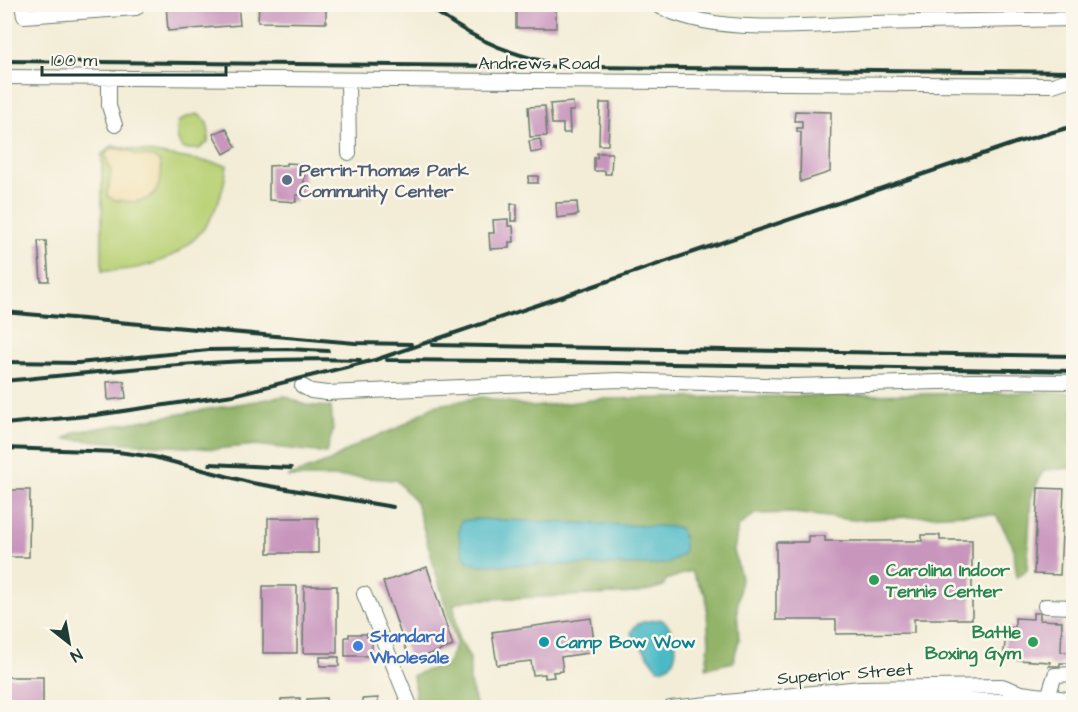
<svg xmlns="http://www.w3.org/2000/svg" width="1078" height="712" font-family="'Architects Daughter',sans-serif">
<rect width="100%" height="100%" fill="#fbf7ec"/>
<filter id="ink" filterUnits="userSpaceOnUse"><feTurbulence type="fractalNoise" baseFrequency=".0167" numOctaves="2"/><feDisplacementMap in="SourceGraphic" scale="12" xChannelSelector="R" yChannelSelector="G"/><feConvolveMatrix kernelMatrix="1 2 1 2 8 2 1 2 1" color-interpolation-filters="sRGB"/></filter>
<filter id="wash" filterUnits="userSpaceOnUse"><feTurbulence type="fractalNoise" baseFrequency=".008" numOctaves="4" result="noise"/><feDisplacementMap in="SourceGraphic" scale="24" xChannelSelector="R" yChannelSelector="G"/><feGaussianBlur stdDeviation="1.35" result="paint"/><feColorMatrix in="noise" values="0 0 0 0 0 0 0 0 0 0 0 0 0 0 0 0 0 1.4 0 .05"/><feComposite in="paint" operator="in"/></filter>
<g filter="url(#wash)">
<rect width="100%" height="100%" fill="#f3edd7"/>
<path fill="#b9d176" stroke="#6c8755" stroke-width="1.5" d="M197 114C209 120 210 130 208 142L199 149H183C176 140 176 133 178 122L187 117Z
M112 146 227 165C219 237 172 271 102 271V154Z"/>
<path fill="#92b367" stroke="#58784e" stroke-width="1.5" d="M1048 392 1073 393V468L1044 470 1031 496 1027 570 1017 577 1013 546 996 515 963 514 854 520 793 513 755 514 738 527 734 551 741 578 737 610 739 640 733 662 706 668 709 643 706 596 691 571 666 580 663 586 639 593 468 600 454 604 458 638 470 658V683L477 707H419L416 702 413 675 448 663 456 643 416 502 396 480 355 477H287L330 461 362 442 398 428 433 406 482 397 534 407 601 399Z
M285 396 305 405 331 407 333 431 326 453 256 445 215 449 65 439 76 432Z"/>
<path fill="#eeda9e" stroke="#868c69" stroke-width="1.5" d="M111 148 131 151 135 155 153 157 160 162C164 175 159 195 144 200 139 202 130 202 125 201 117 200 112 201 107 195L111 172 105 155Z"/>
<path fill="#4cb9c6" stroke="#367b7d" stroke-width="1.5" d="M476 519 678 527C686 536 683 542 684 553L669 563 654 565H479L469 563C460 553 457 534 461 521Z
M660 619C679 627 684 669 658 669L631 633C635 620 649 621 660 619Z"/>
<g id="blocks">
<path fill="#c895bd" d="M166 4H238L240 25 168 31Z
M259 4H326V23L258 22Z
M516 4H556V28H516Z
M573 102 574 111H569L570 133H563V124H552L550 104Z
M600 103H610L608 145H599Z
M545 106 547 136 530 137 528 107Z
M795 111 831 112 830 172 800 182 801 132H797V128H802V121H794Z
M226 128 236 147 224 154 213 134Z
M540 139 542 151 531 153 529 141Z
M597 153H612L611 174H605V171H594V158H597Z
M286 163 304 164V195H296V202L269 200V166L286 165Z
M529 176H538V183H528Z
M577 202 578 215 557 218 556 203Z
M511 204H517V221H511Z
M508 219V226H513L514 242H509V248L490 249 489 233H494L493 220Z
M38 241H46L49 281H41Z
M124 381 126 398 108 400 107 382Z
M1038 488 1064 489 1060 575 1034 574Z
M4 490H30L29 557H4Z
M268 518H318V553H268Z
M922 535H940V540H972V619H914V633L836 634V620H776V542H808V536H825V541H922Z
M427 567 453 646 410 661 383 582Z
M263 586H297V653H263Z
M304 586H337V653H303Z
M1033 613H1040V620L1062 621 1061 652 1074 653V663H1060V666H1049L1050 662 1003 659 1007 627 1015 628V618L1033 619Z
M591 618 595 652 561 657 563 671 553 672 554 677 545 678V674L533 675 531 661 497 665 492 632Z
M349 634H367V637H372V656H345V637H349Z
M320 657H339V666H320Z
M4 677H43V708H4Z
M300 698V708H281V699Z
M326 698 327 708H307V699Z
M378 698V708H362V699Z"/>
</g>
</g>
<g filter="url(#ink)">
<use href="#blocks" fill-opacity="0" stroke="#697b6d" stroke-width="1.5"/>
<g fill="none" stroke-linecap="round" stroke-linejoin="round">
<defs>
<path id="minor" d="M22 4 24 16 136 8V4
M655 4C712 37 807 25 872 23 939 22 1006 20 1074 19
M4 77 1053 85 1074 78
M109 78V106L115 125
M348 80 349 153
M302 386 311 391 327 393 618 380 795 386 974 381 1074 382
M364 594 411 708
M1045 606 1074 607
M1048 697 1055 675 1074 674
M670 708 860 688 1002 686 1021 693 1074 700
M793 708 860 699 1005 701 1021 693"/>
</defs>
<use href="#minor" stroke="#697b6d" stroke-width="16"/>
<use href="#minor" stroke="#fff" stroke-width="14"/>
<path stroke="#1f3d34" stroke-width="4" d="M425 4C464 33 496 50 543 61
M4 61 1074 72
M4 312 355 343 411 344
M432 345 1074 356
M387 360 505 361 1074 371
M4 362 78 363 209 350 288 349 328 351
M4 381C123 370 241 356 360 360
M4 424 96 415 233 395 375 360 1018 142 1074 126
M4 448 118 452 154 457 252 483 393 507
M210 464 291 468"/>
</g>
</g>
<circle fill="#5c6f8a" stroke="#fbf7ec" stroke-width="2" cx="287" cy="180" r="6"/>
<g fill="#2e9e5b" stroke="#fbf7ec" stroke-width="2">
<circle cx="874" cy="580" r="6"/>
<circle cx="1033" cy="642" r="6"/>
</g>
<circle fill="#0f9aa8" stroke="#fbf7ec" stroke-width="2" cx="544" cy="642" r="6"/>
<circle fill="#3f7fe0" stroke="#fbf7ec" stroke-width="2" cx="358" cy="646" r="6"/>
<g text-anchor="middle" dominant-baseline="central" stroke-width="5" stroke-linejoin="round" paint-order="stroke">
<g font-size="18" fill="#1f3d34" stroke="#fbf7ec">
<text x="539" y="63">Andrews Road</text>
<text transform="translate(845 674) rotate(-4)">Superior Street</text>
</g>
<g font-size="18" font-weight="bold" fill="#4e5e75" stroke="#fbf7ec" text-anchor="start">
<text x="299" y="170">Perrin-Thomas Park<tspan x="299" dy="21">Community Center</tspan></text>
</g>
<g font-size="18" font-weight="bold" fill="#27864d" stroke="#fbf7ec" text-anchor="start">
<text x="886" y="570">Carolina Indoor<tspan x="886" dy="21">Tennis Center</tspan></text>
<text x="1021" y="632" text-anchor="end">Battle<tspan x="1021" dy="21">Boxing Gym</tspan></text>
</g>
<g font-size="18" font-weight="bold" fill="#366cbe" stroke="#fbf7ec" text-anchor="start">
<text x="370" y="636">Standard<tspan x="370" dy="21">Wholesale</tspan></text>
</g>
<g font-size="18" font-weight="bold" fill="#0d838f" stroke="#fbf7ec" text-anchor="start">
<text x="556" y="642">Camp Bow Wow</text>
</g>
</g>
<rect width="1078" height="712" fill="none" stroke="#fbf7ec" stroke-width="24"/>
<g transform="translate(69 643) rotate(149)" stroke="#fbf7ec" stroke-width="4.5" paint-order="stroke">
<path d="M0-4.5L10 22L0 15L-10 22Z" fill="#1f3d34"/>
<text y="-9" font-size="16" font-weight="bold" text-anchor="middle" fill="#1f3d34">N</text>
</g>
<path d="M42 66v9h184v-9" fill="none" stroke="#1f3d34" stroke-width="3"/>
<text x="51" y="66" font-size="18" fill="#1f3d34" stroke="#fbf7ec" stroke-width="4.5" paint-order="stroke">100 m</text>
</svg>
